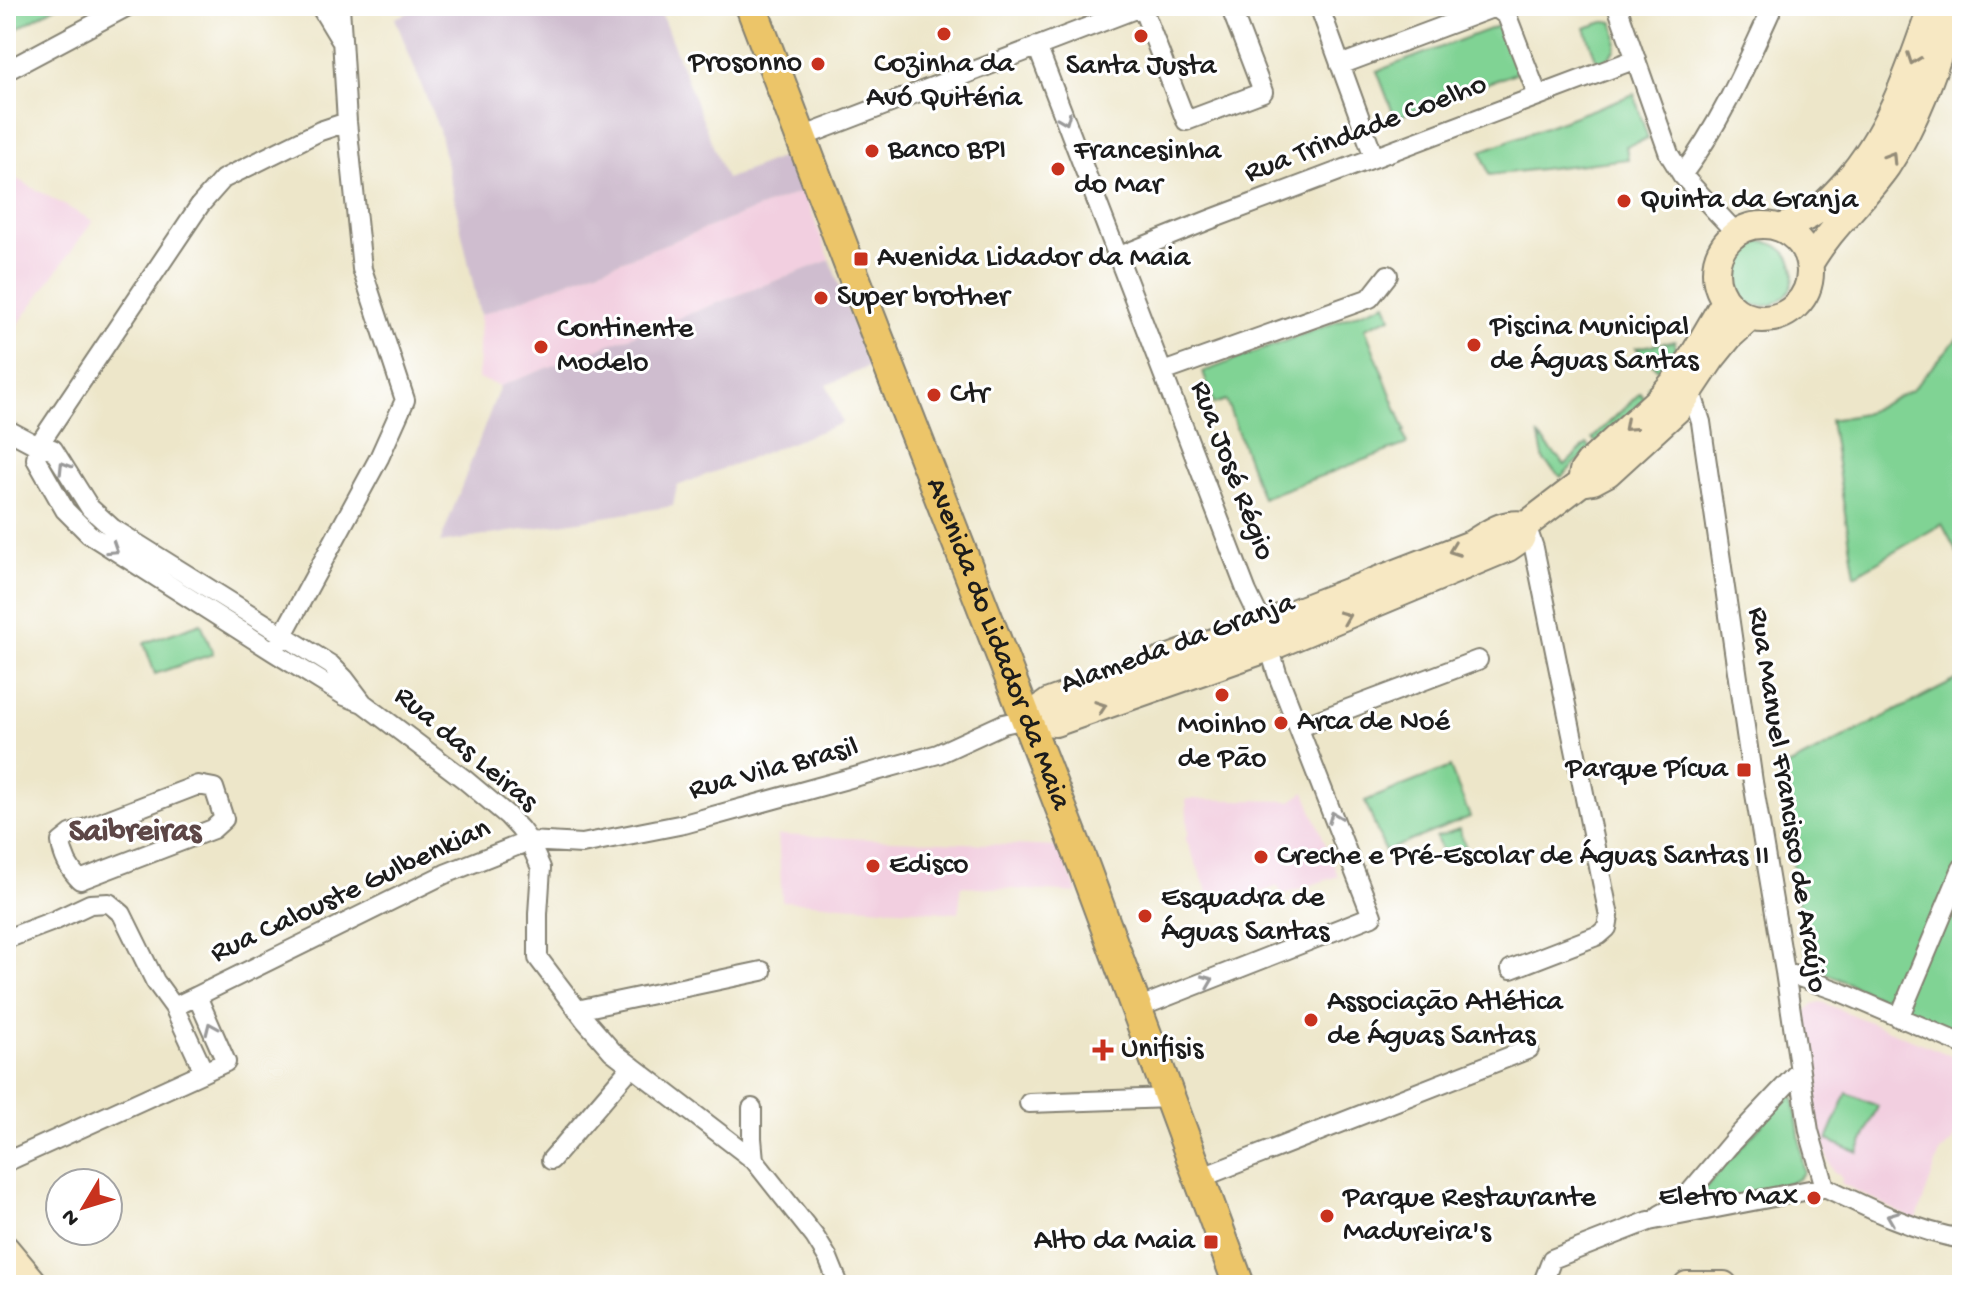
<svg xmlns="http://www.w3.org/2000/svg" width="1968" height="1291" font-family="'Gochi Hand',sans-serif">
<rect width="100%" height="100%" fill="#fff"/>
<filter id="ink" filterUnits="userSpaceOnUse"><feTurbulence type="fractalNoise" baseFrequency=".0125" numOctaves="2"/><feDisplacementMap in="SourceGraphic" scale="16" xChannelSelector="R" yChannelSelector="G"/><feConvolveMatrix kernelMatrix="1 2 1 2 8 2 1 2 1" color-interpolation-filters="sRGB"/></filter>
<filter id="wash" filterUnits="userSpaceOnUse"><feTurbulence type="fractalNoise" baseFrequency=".006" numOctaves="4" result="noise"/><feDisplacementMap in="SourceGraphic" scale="32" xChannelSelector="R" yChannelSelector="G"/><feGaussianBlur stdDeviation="1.8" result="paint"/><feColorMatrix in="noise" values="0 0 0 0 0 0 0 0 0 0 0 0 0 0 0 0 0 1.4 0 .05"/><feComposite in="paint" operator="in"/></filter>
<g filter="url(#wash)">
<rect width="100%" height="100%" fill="#ede6c9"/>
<path fill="#f2cfe0" d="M6 173 93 221 6 341Z
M803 191 830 260 500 386 478 379 480 315Z
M1305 792 1338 876 1282 895 1278 886 1215 910 1185 837 1188 835 1186 799 1291 801Z
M778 835 1058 847 1078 893 961 886 959 913 782 901Z
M1821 1002 1962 1060V1117L1952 1142 1940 1153 1916 1221 1841 1183 1842 1179 1838 1173H1834L1823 1147 1816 1129 1810 1097 1815 1087 1816 1081 1806 1020 1807 1011 1813 1004Z"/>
<path fill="#cfbdcf" d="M425 6H658L726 179 793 153 803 191 480 315 439 130 395 18Z
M830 260 868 367 827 385 842 423 677 486 673 506 440 543 500 386Z"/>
<path fill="#80d394" stroke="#4e7858" stroke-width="2" d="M6 6H57L6 35Z
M1604 22H1613C1619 40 1620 57 1597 62L1585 28Z
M1503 24 1521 71 1395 118 1377 71Z
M1634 94 1648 139 1626 146 1628 159 1489 175 1481 151Z
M1730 274a32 32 0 1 1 64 0a32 32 0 1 1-64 0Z
M1386 303 1391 317 1365 328 1405 431 1403 432 1407 444 1262 498 1226 400 1214 404 1203 372Z
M1962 333V562L1942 524 1855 575 1830 420 1863 414 1912 390Z
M1675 341 1676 360 1652 392 1647 388 1661 372 1636 348Z
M1640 393 1645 399 1597 443 1592 439Z
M1539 437 1565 465 1587 444 1591 449 1561 477 1544 461Z
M201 623 213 654 155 674 144 643Z
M1962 677V1027L1958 1033 1810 966 1804 946 1780 770Z
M1450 767 1470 817 1385 851 1365 801Z
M1459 829 1467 851 1445 859 1436 837Z
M1847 1093 1878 1106 1858 1153 1827 1140Z
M1787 1096 1794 1097 1804 1172 1798 1179 1794 1181 1707 1206 1704 1197V1189Z"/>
</g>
<g filter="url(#ink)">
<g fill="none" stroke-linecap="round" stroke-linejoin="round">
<defs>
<path id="street" d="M320 6 340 39
M1319 6 1374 157
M1617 6 1669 154 1682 175 1736 233
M1142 7 1186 121 1263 92 1230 6
M1037 46 1247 592 1262 623 1277 673 1372 916 1135 1009
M1340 65 1495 7 1507 16 1538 96
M6 71 128 6
M347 122 320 131 223 179 200 205 38 446 36 459 65 510 89 534 274 652 345 696 363 703
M802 137 1143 6
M1682 175C1720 125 1747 63 1773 6
M1117 257 1209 220 1636 59
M1163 372 1370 298 1388 275
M1689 385 1701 422 1753 782 1785 972 1809 1131 1825 1187C1868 1208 1914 1231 1962 1239
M6 429 38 446 53 449 90 508 112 528 331 665 344 678 363 703 464 779 507 815 520 829 529 841 541 868 538 914V958L585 1020 612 1051 754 1160 815 1237 828 1258 839 1285
M278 644 379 458 405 400 362 269 347 122 340 6
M1300 727 1478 660
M198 785 214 788 224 819 213 829 80 880C69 869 63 858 61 842L71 834Z
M6 939 56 920 90 904 109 903 122 914 155 981 174 1007 204 1072 226 1062 197 996 174 1007
M1511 969 1599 935 1607 928 1609 916 1534 548 1526 525
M1785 972 1838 991 1962 1044
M197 996 445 874 529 841 582 844 684 824 938 754 1003 724 1026 719
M577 1010 762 971
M1899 1018 1962 868
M1029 1103 1170 1098
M752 1108V1138L754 1160
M551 1160 632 1066
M6 1162 204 1072
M1200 1178 1529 1049
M1660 1215 1680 1204 1733 1141 1799 1071
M1542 1285 1552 1259 1649 1221 1825 1187"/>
<path id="secondary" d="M1716 272a47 47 0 1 1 94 0a47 47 0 1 1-94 0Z
M1780 228C1789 224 1800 221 1809 216 1823 208 1834 195 1845 183 1890 132 1910 69 1932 6
M1810 263C1831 227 1863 200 1887 166 1919 118 1937 60 1955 6
M1581 483 1583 471 1589 463 1660 398 1684 371 1725 301
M1026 719 1055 723 1269 648 1508 548 1521 539 1526 525 1581 483 1593 481 1608 473 1678 409 1712 358 1729 337 1750 318
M1026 719 1049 702 1290 614 1471 544C1489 533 1503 521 1526 525
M6 1249 36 1285
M1687 1285H1724"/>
<g id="primary">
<path id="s1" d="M751 6 848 261 1084 867 1239 1285"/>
</g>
</defs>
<use href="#street" stroke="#848172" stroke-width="22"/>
<use href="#secondary" stroke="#848172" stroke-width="30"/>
<use href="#primary" stroke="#848172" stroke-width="34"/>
<use href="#street" stroke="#fff" stroke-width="18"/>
<use href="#secondary" stroke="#f7e8c3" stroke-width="26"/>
<use href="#primary" stroke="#ecc569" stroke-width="30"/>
</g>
<defs><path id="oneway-chevron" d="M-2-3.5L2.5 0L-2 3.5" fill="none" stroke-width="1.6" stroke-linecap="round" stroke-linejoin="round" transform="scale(2)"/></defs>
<g stroke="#948c78">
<use href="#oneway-chevron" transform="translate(1913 59) rotate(110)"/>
<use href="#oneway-chevron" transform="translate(1891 157) rotate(-58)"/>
<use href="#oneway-chevron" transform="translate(1629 426) rotate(138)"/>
<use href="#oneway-chevron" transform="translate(1454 550) rotate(159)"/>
<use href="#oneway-chevron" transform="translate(1345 617) rotate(-22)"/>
<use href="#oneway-chevron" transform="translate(1101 707) rotate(-19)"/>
</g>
<g stroke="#999">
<use href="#oneway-chevron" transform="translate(1065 119) rotate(68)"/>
<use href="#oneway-chevron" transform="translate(64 467) rotate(-122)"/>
<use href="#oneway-chevron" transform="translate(113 549) rotate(33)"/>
<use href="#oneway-chevron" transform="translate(1334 817) rotate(-111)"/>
<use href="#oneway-chevron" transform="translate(1208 981) rotate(-22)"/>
<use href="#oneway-chevron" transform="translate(211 1028) rotate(-114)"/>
<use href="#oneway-chevron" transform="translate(1892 1217) rotate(-158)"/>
</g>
</g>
<g fill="#c8321e" stroke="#fff" stroke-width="3">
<circle cx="944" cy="34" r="8"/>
<circle cx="1141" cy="36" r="8"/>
<circle cx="818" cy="64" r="8"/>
<circle cx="872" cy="151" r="8"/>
<circle cx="1058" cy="169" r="8"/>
<circle cx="1624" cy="201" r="8"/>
<rect x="853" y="251" width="16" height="16" rx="4"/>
<circle cx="821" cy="298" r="8"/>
<circle cx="1474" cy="345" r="8"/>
<circle cx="541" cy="347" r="8"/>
<circle cx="934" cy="395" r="8"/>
<circle cx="1222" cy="695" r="8"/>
<circle cx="1281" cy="723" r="8"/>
<rect x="1736" y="762" width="16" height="16" rx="4"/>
<circle cx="1261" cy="857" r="8"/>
<circle cx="873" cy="866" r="8"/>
<circle cx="1145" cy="916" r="8"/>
<circle cx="1311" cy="1020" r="8"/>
<path d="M1099 1038h8v8h8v8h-8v8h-8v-8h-8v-8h8z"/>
<circle cx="1814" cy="1198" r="8"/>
<circle cx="1327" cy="1216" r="8"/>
<rect x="1203" y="1234" width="16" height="16" rx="4"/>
</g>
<g text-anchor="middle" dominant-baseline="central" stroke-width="6" stroke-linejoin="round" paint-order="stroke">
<g font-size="30" fill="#1c1c1c" stroke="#fff" text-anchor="start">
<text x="802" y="64" text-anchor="end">Prosonno</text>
<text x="944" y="65" text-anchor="middle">Cozinha da<tspan x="944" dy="34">Avó Quitéria</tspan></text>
<text x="1141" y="67" text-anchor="middle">Santa Justa</text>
<text x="888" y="151">Banco BPI</text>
<text x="1074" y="152">Francesinha<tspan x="1074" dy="34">do Mar</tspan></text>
<text x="1640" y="201">Quinta da Granja</text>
<text x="877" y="259">Avenida Lidador da Maia</text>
<text x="837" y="298">Super brother</text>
<text x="1490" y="328">Piscina Municipal<tspan x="1490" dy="34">de Águas Santas</tspan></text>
<text x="557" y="330">Continente<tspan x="557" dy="34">Modelo</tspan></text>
<text x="950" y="395">Ctr</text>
<text x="1297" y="723">Arca de Noé</text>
<text x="1222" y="726" text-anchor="middle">Moinho<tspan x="1222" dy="34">de Pão</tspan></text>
<text x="1728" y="770" text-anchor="end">Parque Pícua</text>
<text x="1277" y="857">Creche e Pré-Escolar de Águas Santas II</text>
<text x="889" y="866">Edisco</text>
<text x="1161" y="899">Esquadra de<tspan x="1161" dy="34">Águas Santas</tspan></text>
<text x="1327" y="1003">Associação Atlética<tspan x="1327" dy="34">de Águas Santas</tspan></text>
<text x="1121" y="1050">Unifisis</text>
<text x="1798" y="1198" text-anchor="end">Eletro Max</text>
<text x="1343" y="1199">Parque Restaurante<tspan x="1343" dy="34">Madureira's</tspan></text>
<text x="1195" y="1242" text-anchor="end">Alto da Maia</text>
</g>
<g font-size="30" fill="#1c1c1c" stroke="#fff">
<text transform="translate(1366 130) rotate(-21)">Rua Trindade Coelho</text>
<text transform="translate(1231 471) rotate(69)">Rua José Régio</text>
<text stroke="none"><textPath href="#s1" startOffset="684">Avenida do Lidador da Maia</textPath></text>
<text transform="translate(1178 645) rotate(-20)">Alameda da Granja</text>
<text transform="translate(465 750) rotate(40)">Rua das Leiras</text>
<text transform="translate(774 770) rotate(-15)">Rua Vila Brasil</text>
<text transform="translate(1786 800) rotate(81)">Rua Manuel Francisco de Araújo</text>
<text transform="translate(351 892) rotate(-25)">Rua Calouste Gulbenkian</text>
</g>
<g font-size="32" font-weight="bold" fill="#5d4747" stroke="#fff">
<text x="135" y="833">Saibreiras</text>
</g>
</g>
<rect width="1968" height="1291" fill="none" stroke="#fff" stroke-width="32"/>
<g transform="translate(84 1207) rotate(232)"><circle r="38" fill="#ffffff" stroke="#a4a4a4" stroke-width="2"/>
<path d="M0-6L14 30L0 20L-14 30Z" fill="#c8321e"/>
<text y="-12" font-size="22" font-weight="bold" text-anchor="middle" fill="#1c1c1c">N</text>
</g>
</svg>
